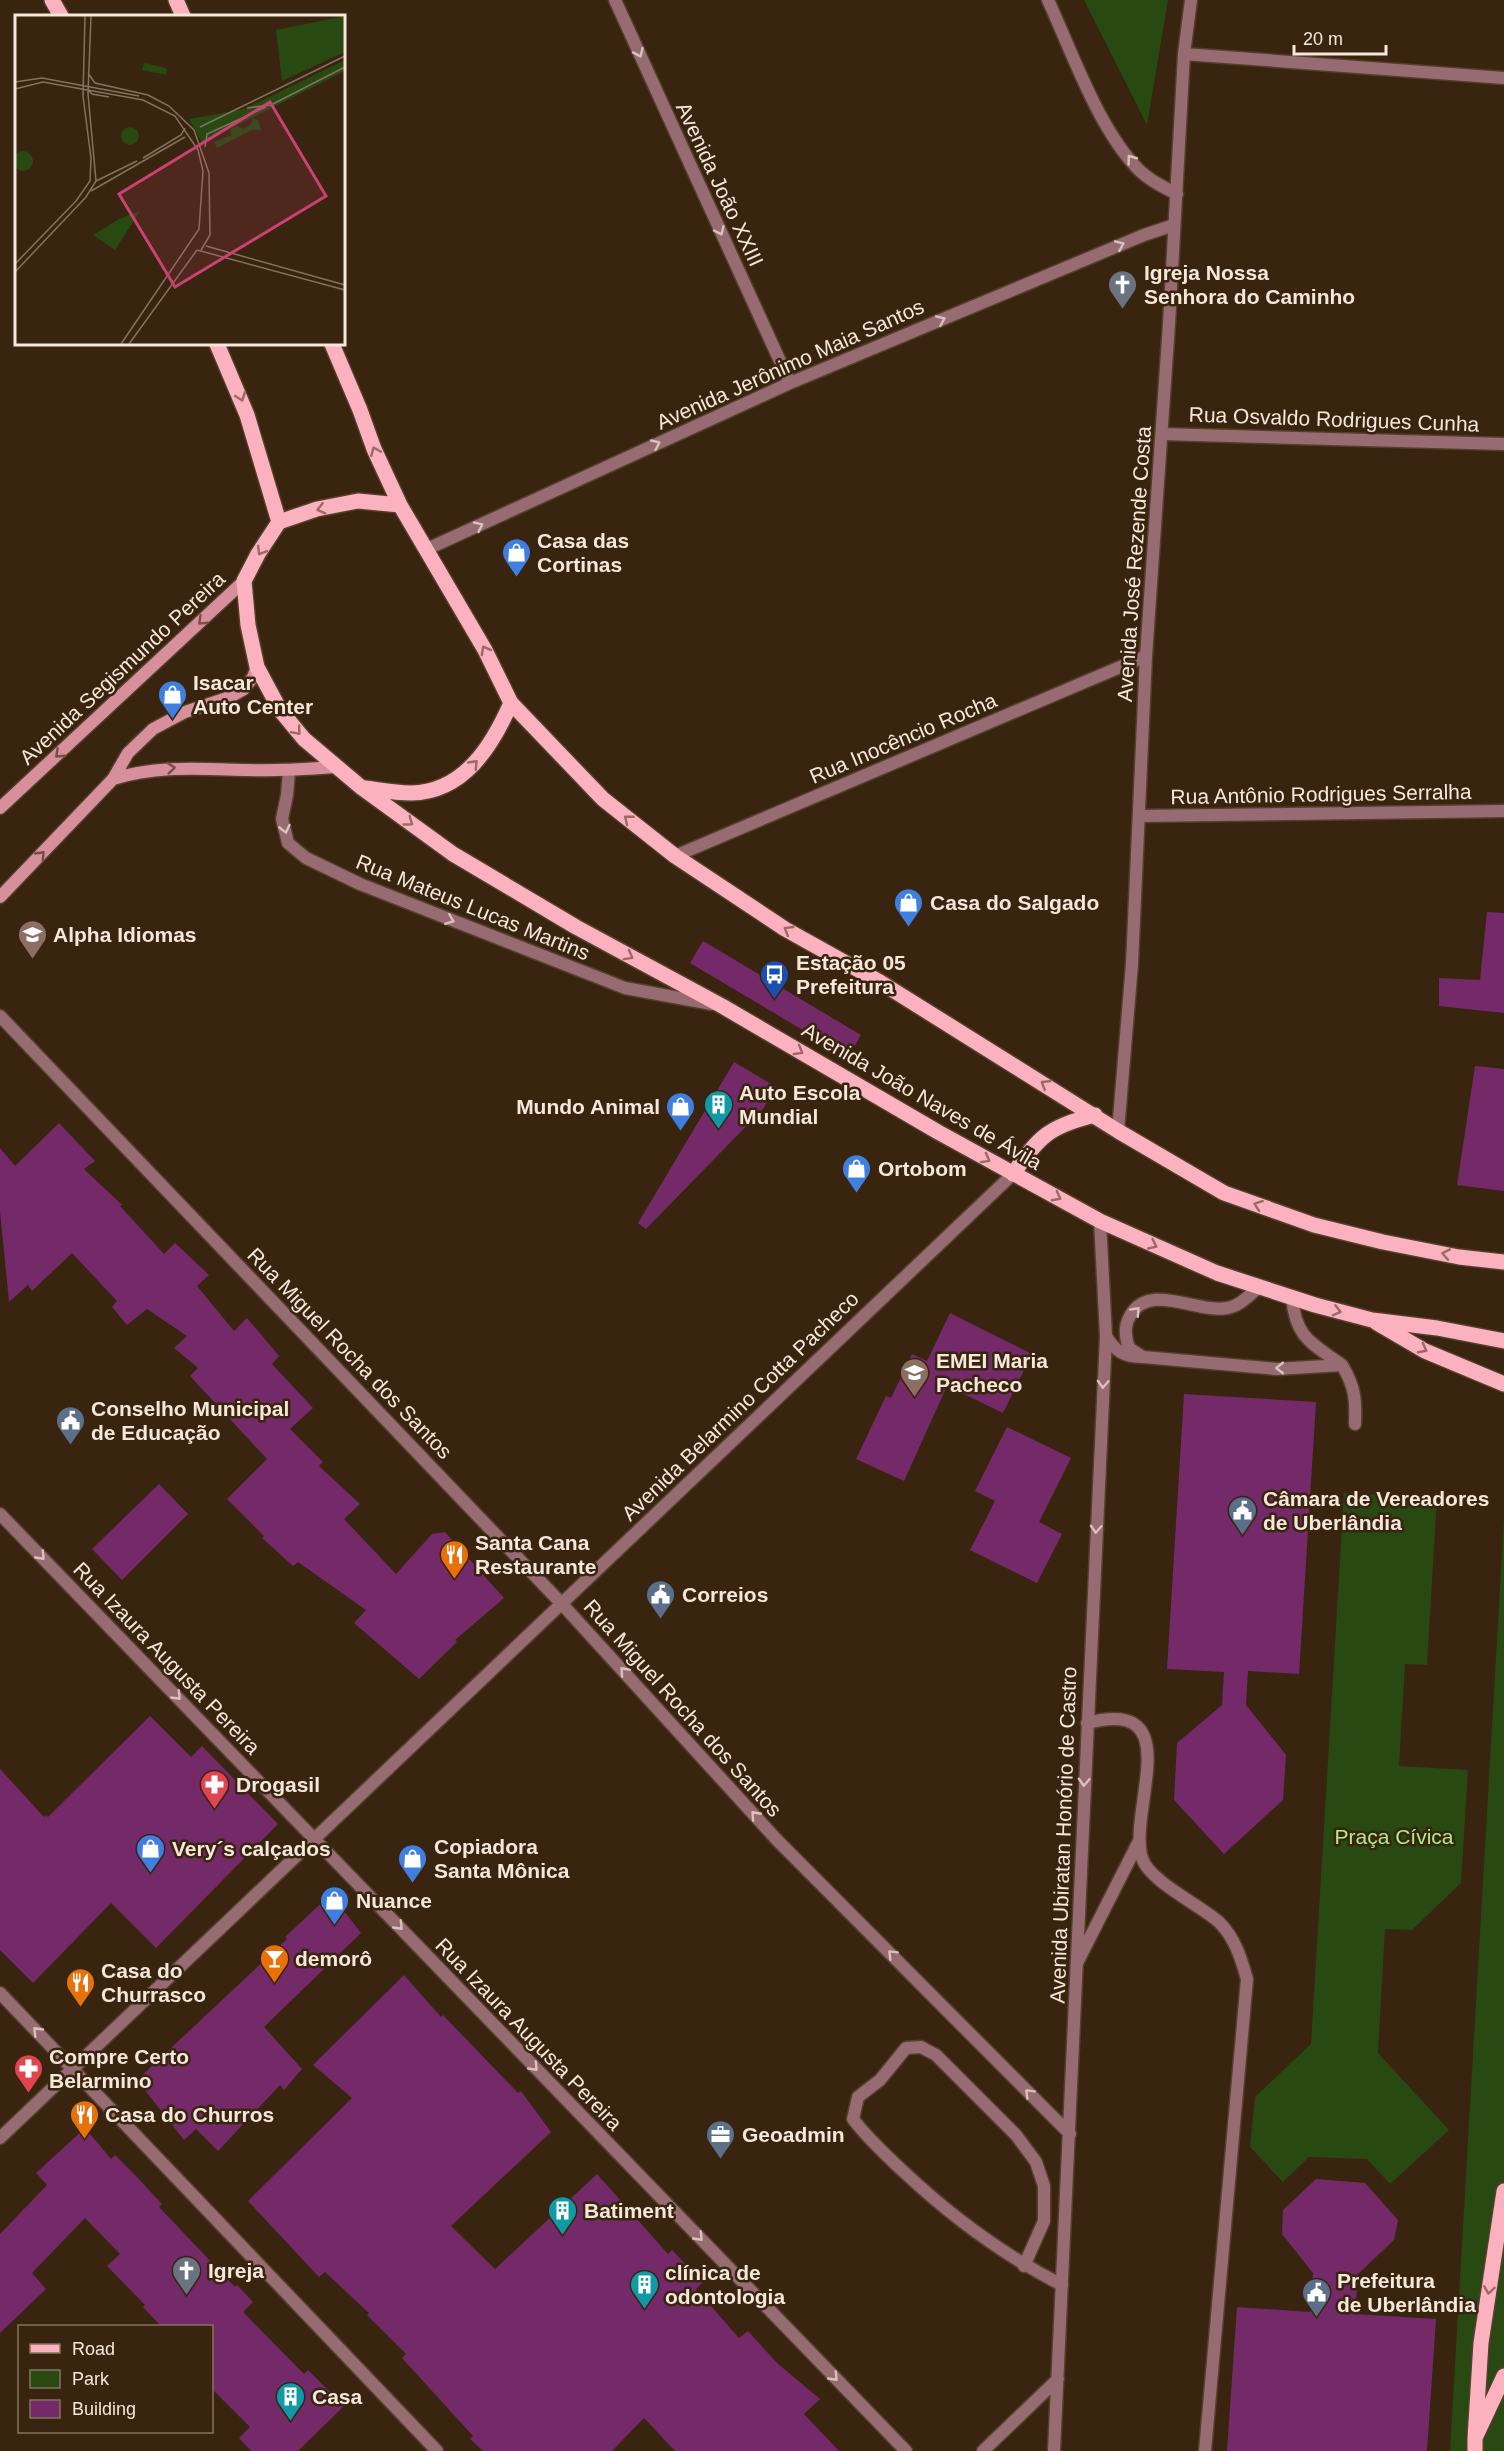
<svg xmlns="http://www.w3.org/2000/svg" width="1504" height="2451" font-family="Arial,sans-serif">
<rect width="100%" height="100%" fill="#39240f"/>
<path fill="#284912" d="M1084 0H1168L1147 125Z
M1344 1493 1437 1498 1427 1665 1405 1664 1399 1766 1468 1770 1461 1883 1412 1930 1385 1929 1378 2053 1449 2130 1390 2184 1367 2159 1309 2157 1283 2182 1250 2147 1255 2097 1311 2044Z
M1504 1519V2451H1450Z"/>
<path fill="#742a68" d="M1487 912 1504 913V1013L1439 1006V978L1480 980Z
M703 941 861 1035 848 1057 690 963Z
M734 1062 776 1087 763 1109 646 1229 638 1223Z
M1475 1066 1504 1069V1191L1457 1185Z
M59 1123 95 1161 84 1169 122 1205 120 1206 164 1254 175 1243 209 1275 197 1286 234 1331 247 1318 279 1356 272 1364 313 1408 290 1429 323 1462 319 1466 360 1504 344 1519 396 1574 432 1534 445 1532 504 1598 455 1640 457 1642 419 1679 354 1623 366 1610 298 1562 293 1566 262 1538 264 1536 227 1499 267 1459 190 1376 198 1368 174 1348 187 1336 147 1309 127 1325 112 1307 117 1301 72 1253 32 1291 28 1285 9 1302 0 1211V1148L15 1166Z
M950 1313 1032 1354 1003 1413 947 1386 904 1481 856 1459 886 1396 891 1398 912 1354 927 1361Z
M1184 1394 1316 1402 1299 1674 1248 1671 1246 1705 1286 1755 1283 1800 1224 1854 1174 1800 1177 1743 1222 1705 1224 1672 1167 1669Z
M1007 1427 1071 1458 1039 1522 1062 1534 1037 1583 970 1550 995 1501 975 1491Z
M159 1484 188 1514 122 1580 92 1549Z
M150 1716 191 1757 202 1746 278 1824 156 1948 111 1903 33 1983 0 1950V1769L44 1817 46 1815 48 1817Z
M331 1894 361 1933 264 2027 302 2069 284 2090 280 2085 218 2151 196 2129 184 2140 137 2080 287 1939 285 1937Z
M404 1975 441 2017 443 2015 518 2093 521 2091 551 2132 451 2226 495 2269 597 2174 668 2254 672 2250 703 2282 696 2289 739 2338 748 2331 777 2363 820 2399 804 2414 839 2451H675L644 2418 612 2451H483L470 2439 473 2436 402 2358 406 2354 367 2315 369 2313 325 2272 319 2277 248 2201 352 2098 313 2065Z
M85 2128 111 2159 115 2155 136 2176 162 2204 159 2207 235 2287 237 2285 253 2302 243 2312 304 2374 308 2370 344 2406 298 2451H251L239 2438 250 2427 212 2389V2326H161L143 2307 145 2305 107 2266 120 2254 85 2218 32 2273 46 2289 0 2333V2234L47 2185 36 2173Z
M1316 2179 1365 2183 1398 2220 1394 2240 1358 2274 1355 2314 1436 2319 1427 2451H1227L1237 2307 1310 2312 1313 2273 1282 2234 1283 2210Z"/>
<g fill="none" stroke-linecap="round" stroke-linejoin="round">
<defs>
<path id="service" d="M289 771 287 795 282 819 288 843 306 858 360 884 625 988 712 1004
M1258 1288C1248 1296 1240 1306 1227 1308 1198 1314 1149 1281 1130 1316 1124 1326 1125 1337 1129 1348L1143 1357 1277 1369 1342 1365C1312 1343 1296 1339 1292 1298
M1106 1336C1115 1351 1124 1357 1142 1357
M1342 1365C1355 1387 1356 1399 1355 1424
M1087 1723C1190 1696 1127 1811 1142 1858 1149 1881 1200 1905 1219 1922 1235 1938 1241 1958 1247 1979L1205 2451
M1077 1963 1139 1841
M1024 2266 1044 2221V2186L1036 2162 1016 2135 936 2055 921 2047 906 2048 880 2080 858 2097 853 2119C868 2139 886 2155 904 2172 952 2217 1003 2255 1062 2285"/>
<path id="minor" d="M615 0 790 383
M1048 0C1072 52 1098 128 1138 169 1149 180 1163 187 1177 194
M1184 54 1504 78
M1162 434 1504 444
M425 550 790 383 1144 235 1174 225
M1139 816 1504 811
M675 856 1146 656
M0 1016 561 1603 777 1840 1070 2134
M1118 1131 1132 964 1146 656 1169 324 1184 54 1191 0
M0 1514 906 2451
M0 1993 437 2451
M983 2451 1058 2379
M1054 2451 1106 1336 1100 1221"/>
<path id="tertiary" d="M0 2138 1013 1174"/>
<path id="secondary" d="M113 779C158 765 201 769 248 770 278 771 307 769 336 767
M0 808 244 581
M0 897 113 779 128 753 153 729 185 712 230 697 244 689 253 677 257 667"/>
<path id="primary" d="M52 0 61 16
M176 0 183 16
M217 344 247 415 279 522
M332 344 360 410 374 449 400 505 485 650 511 703 603 799 675 856 785 929 880 982 1118 1131 1224 1193 1314 1225 1383 1242 1459 1257 1504 1262
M400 505 358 501 317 509 279 522 258 554 244 581 248 625 257 667 280 710 304 739 362 788 453 854 576 927 722 1006 938 1132 1100 1221 1217 1273 1315 1305 1372 1320 1437 1328 1504 1341
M365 788C380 790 396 793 411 793 464 792 492 746 511 703
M1013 1174C1039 1136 1050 1126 1095 1115
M1377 1323 1425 1351 1504 1384
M1475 2438 1481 2343 1504 2191
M1475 2451V2438L1504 2376"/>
</defs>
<use href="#service" stroke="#533f2b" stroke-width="15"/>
<use href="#minor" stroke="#533f2b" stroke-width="15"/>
<use href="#tertiary" stroke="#533f2b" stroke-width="15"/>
<use href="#secondary" stroke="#533f2b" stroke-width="15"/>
<use href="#primary" stroke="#533f2b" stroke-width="18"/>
<use href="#service" stroke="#976b72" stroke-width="12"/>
<use href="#minor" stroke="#976b72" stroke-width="12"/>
<use href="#tertiary" stroke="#976b72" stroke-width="12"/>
<use href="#secondary" stroke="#d68f9b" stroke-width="12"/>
<use href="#primary" stroke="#fbb1be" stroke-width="15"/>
</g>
<defs><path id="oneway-chevron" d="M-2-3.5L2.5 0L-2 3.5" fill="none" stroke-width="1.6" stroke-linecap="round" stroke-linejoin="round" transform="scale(1.5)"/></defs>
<g stroke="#d9c2bb">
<use href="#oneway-chevron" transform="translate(639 53) rotate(66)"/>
<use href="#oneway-chevron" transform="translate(1131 159) rotate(-127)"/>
<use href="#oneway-chevron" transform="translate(720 231) rotate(65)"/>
<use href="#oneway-chevron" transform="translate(1120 245) rotate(-23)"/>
<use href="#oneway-chevron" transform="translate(941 320) rotate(-23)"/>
<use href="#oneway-chevron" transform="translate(656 444) rotate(-25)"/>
<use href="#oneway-chevron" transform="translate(479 526) rotate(-25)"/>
<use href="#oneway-chevron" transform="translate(285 829) rotate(77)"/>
<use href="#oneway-chevron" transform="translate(450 920) rotate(22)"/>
<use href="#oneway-chevron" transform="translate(1136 1311) rotate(-47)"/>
<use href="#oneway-chevron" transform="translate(1280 1368) rotate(-180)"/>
<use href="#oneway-chevron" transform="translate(1103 1384) rotate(93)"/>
<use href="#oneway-chevron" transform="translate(1096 1529) rotate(93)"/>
<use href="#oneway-chevron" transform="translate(41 1556) rotate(46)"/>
<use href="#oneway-chevron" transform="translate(624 1671) rotate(-132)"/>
<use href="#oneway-chevron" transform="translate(177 1696) rotate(46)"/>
<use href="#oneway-chevron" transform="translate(1084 1782) rotate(92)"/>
<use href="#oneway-chevron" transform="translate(755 1815) rotate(-132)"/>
<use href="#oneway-chevron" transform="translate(399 1926) rotate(46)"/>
<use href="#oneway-chevron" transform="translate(892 1954) rotate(-135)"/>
<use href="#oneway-chevron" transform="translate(37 2031) rotate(-134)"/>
<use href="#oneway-chevron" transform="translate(534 2067) rotate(46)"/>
<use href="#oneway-chevron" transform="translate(1029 2093) rotate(-135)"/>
<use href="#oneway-chevron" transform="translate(699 2237) rotate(46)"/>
<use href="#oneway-chevron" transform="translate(834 2377) rotate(46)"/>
</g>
<g stroke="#9a6a66">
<use href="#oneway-chevron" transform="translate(241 397) rotate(69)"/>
<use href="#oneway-chevron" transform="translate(375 451) rotate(-113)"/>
<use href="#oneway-chevron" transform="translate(321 509) rotate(166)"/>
<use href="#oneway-chevron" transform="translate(261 551) rotate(122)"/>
<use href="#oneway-chevron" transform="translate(485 650) rotate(-119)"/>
<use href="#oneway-chevron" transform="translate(297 731) rotate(50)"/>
<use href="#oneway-chevron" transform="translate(474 764) rotate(-46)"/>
<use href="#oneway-chevron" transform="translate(628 819) rotate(-141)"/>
<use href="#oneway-chevron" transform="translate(409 822) rotate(36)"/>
<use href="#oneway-chevron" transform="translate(788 930) rotate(-149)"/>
<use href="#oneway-chevron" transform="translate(629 956) rotate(29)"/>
<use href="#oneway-chevron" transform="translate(799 1051) rotate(30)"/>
<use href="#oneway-chevron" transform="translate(1045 1084) rotate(-148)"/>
<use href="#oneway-chevron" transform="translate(986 1159) rotate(29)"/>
<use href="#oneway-chevron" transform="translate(1057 1197) rotate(28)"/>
<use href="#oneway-chevron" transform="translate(1258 1205) rotate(-160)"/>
<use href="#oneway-chevron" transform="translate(1153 1245) rotate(25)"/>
<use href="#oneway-chevron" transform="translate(1446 1254) rotate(-169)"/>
<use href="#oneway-chevron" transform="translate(1337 1311) rotate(14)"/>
<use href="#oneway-chevron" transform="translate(1423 1349) rotate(28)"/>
<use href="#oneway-chevron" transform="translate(1489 2290) rotate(98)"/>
</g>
<g stroke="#784f47">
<use href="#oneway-chevron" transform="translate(202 621) rotate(136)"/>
<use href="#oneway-chevron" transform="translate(59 754) rotate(137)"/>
<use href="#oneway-chevron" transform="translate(171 768) rotate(-6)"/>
<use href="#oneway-chevron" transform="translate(41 855) rotate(-46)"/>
</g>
<defs>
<symbol id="church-pin" viewBox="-11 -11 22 30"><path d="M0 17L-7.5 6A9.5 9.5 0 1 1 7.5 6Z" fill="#6b7280" stroke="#39240f"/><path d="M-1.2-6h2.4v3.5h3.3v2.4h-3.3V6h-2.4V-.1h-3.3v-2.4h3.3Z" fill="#fff"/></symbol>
<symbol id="shop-pin" viewBox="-11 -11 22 30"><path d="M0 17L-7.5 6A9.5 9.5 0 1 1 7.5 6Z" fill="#3f7fe0" stroke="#39240f"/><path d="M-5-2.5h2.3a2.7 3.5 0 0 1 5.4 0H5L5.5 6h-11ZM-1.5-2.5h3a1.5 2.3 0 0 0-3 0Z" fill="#fff"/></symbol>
<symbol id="school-pin" viewBox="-11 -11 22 30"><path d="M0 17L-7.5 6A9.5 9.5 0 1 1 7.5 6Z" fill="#8d6e63" stroke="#39240f"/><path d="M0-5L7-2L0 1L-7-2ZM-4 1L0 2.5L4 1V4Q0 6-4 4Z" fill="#fff"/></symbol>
<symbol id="bus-pin" viewBox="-11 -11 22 30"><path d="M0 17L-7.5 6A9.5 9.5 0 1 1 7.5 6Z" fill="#1a4fb4" stroke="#39240f"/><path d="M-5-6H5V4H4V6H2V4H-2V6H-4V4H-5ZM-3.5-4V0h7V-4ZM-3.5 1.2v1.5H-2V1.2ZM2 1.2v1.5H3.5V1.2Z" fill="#fff"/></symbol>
<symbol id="building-pin" viewBox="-11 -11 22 30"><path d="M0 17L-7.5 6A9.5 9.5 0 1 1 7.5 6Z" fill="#0f9aa8" stroke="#39240f"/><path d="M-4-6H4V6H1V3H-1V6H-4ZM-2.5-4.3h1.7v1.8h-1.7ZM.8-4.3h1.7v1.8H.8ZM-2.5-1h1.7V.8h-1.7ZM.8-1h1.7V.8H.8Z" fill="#fff"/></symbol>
<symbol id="civic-pin" viewBox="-11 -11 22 30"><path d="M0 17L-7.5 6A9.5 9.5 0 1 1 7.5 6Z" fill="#5c6f8a" stroke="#39240f"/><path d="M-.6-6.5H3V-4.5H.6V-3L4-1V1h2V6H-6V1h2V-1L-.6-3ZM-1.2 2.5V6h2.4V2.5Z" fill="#fff"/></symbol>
<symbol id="restaurant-pin" viewBox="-11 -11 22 30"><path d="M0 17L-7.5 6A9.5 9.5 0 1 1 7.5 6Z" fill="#e8710a" stroke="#39240f"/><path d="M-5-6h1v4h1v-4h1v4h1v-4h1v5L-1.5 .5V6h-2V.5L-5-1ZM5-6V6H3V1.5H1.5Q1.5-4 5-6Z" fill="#fff"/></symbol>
<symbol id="pharmacy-pin" viewBox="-11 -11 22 30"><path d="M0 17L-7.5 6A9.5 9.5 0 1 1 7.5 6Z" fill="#e0444e" stroke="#39240f"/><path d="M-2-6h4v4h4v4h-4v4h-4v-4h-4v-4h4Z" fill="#fff"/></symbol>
<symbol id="bar-pin" viewBox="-11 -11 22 30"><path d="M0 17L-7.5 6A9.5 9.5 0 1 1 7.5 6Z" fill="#e8710a" stroke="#39240f"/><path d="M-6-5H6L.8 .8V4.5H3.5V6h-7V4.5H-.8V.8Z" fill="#fff"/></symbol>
<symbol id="office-pin" viewBox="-11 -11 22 30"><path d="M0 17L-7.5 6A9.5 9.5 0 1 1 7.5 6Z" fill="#5c6f8a" stroke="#39240f"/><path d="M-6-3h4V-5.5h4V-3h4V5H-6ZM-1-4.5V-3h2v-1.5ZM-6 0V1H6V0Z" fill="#fff"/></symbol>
</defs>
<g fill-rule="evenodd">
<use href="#church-pin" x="1106" y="268" width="33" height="45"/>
<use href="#shop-pin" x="500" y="536" width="33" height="45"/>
<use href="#shop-pin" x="156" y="678" width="33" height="45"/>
<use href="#shop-pin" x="892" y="886" width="33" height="45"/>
<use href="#school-pin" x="16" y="918" width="33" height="45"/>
<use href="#bus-pin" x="758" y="958" width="33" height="45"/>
<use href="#building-pin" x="702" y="1088" width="33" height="45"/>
<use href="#shop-pin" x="664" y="1090" width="33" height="45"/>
<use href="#shop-pin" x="840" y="1152" width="33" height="45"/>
<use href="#school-pin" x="898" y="1356" width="33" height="45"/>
<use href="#civic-pin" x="54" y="1404" width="33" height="45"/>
<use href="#civic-pin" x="1226" y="1494" width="33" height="45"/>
<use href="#restaurant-pin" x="438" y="1538" width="33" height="45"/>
<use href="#civic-pin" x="644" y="1578" width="33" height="45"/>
<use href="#pharmacy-pin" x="198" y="1768" width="33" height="45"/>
<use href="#shop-pin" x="134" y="1832" width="33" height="45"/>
<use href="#shop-pin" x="396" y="1842" width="33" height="45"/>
<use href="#shop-pin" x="318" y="1884" width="33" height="45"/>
<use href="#bar-pin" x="258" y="1942" width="33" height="45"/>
<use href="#restaurant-pin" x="64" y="1966" width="33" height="45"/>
<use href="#pharmacy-pin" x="12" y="2052" width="33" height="45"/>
<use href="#restaurant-pin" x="68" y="2098" width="33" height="45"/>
<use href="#office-pin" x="704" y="2118" width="33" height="45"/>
<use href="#building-pin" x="546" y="2194" width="33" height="45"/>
<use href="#church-pin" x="170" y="2254" width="33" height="45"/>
<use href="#building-pin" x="628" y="2268" width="33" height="45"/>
<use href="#civic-pin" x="1300" y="2276" width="33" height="45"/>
<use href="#building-pin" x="274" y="2380" width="33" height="45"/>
</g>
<g text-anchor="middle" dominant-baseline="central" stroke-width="5" stroke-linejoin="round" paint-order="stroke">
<g font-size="21" fill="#f5e7da" stroke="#39240f">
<text transform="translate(720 184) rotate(65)">Avenida João XXIII</text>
<text transform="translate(790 364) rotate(-24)">Avenida Jerônimo Maia Santos</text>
<text transform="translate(1334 419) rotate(2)">Rua Osvaldo Rodrigues Cunha</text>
<text transform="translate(1134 564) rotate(-86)">Avenida José Rezende Costa</text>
<text transform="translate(122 668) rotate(-43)">Avenida Segismundo Pereira</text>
<text transform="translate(903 738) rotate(-23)">Rua Inocêncio Rocha</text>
<text transform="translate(1321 794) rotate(-1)">Rua Antônio Rodrigues Serralha</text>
<text transform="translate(473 907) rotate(22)">Rua Mateus Lucas Martins</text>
<text transform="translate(922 1096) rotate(30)">Avenida João Naves de Ávila</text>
<text transform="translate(350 1353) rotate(46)">Rua Miguel Rocha dos Santos</text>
<text transform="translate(740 1406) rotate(-44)">Avenida Belarmino Cotta Pacheco</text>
<text transform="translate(167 1658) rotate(46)">Rua Izaura Augusta Pereira</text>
<text transform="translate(683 1708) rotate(48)">Rua Miguel Rocha dos Santos</text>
<text transform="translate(1063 1835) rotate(-88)">Avenida Ubiratan Honório de Castro</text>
<text transform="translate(529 2034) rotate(46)">Rua Izaura Augusta Pereira</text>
</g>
<g font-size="21" font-weight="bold" fill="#f5e7da" stroke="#39240f" text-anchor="start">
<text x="1144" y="272">Igreja Nossa<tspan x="1144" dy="24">Senhora do Caminho</tspan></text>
<text x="537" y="540">Casa das<tspan x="537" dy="24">Cortinas</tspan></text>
<text x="193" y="682">Isacar<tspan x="193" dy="24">Auto Center</tspan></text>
<text x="930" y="902">Casa do Salgado</text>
<text x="53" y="934">Alpha Idiomas</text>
<text x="796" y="962">Estação 05<tspan x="796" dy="24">Prefeitura</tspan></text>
<text x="739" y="1092">Auto Escola<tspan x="739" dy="24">Mundial</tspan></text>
<text x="660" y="1106" text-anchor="end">Mundo Animal</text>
<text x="878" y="1168">Ortobom</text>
<text x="936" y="1360">EMEI Maria<tspan x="936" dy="24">Pacheco</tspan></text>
<text x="91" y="1408">Conselho Municipal<tspan x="91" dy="24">de Educação</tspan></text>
<text x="1263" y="1498">Câmara de Vereadores<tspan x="1263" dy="24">de Uberlândia</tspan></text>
<text x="475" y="1542">Santa Cana<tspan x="475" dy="24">Restaurante</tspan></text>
<text x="682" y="1594">Correios</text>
<text x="236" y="1784">Drogasil</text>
<text x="434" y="1846">Copiadora<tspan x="434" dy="24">Santa Mônica</tspan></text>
<text x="172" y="1848">Very´s calçados</text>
<text x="356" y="1900">Nuance</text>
<text x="295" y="1958">demorô</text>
<text x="101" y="1970">Casa do<tspan x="101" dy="24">Churrasco</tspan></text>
<text x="49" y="2056">Compre Certo<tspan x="49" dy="24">Belarmino</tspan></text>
<text x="105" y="2114">Casa do Churros</text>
<text x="742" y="2134">Geoadmin</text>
<text x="584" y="2210">Batiment</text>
<text x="208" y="2270">Igreja</text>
<text x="665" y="2272">clínica de<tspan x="665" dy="24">odontologia</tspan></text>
<text x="1337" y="2280">Prefeitura<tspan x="1337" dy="24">de Uberlândia</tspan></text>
<text x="312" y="2396">Casa</text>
</g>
<g font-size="21" fill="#aaf183" stroke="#39240f">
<text x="1394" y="1836">Praça Cívica</text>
</g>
</g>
<g transform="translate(15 15)">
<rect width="330" height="330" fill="#39240f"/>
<path d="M330 1V37L267 66 261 15ZM330 45V56L187 128 174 104 229 94ZM129 48 147 52 152 54 151 60 127 55ZM238 103 243 105 246 115H237L202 133 199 127 217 120 215 115 222 111 228 114 235 110ZM106 121a9 9 0 1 1 18 0a9 9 0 1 1-18 0ZM-2 146a10 10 0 1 1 20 0a10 10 0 1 1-20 0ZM125 196 100 235 78 220 104 204Z" fill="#284912"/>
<path fill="none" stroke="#847260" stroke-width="1.5" d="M73 58 80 68 133 80 154 91 179 115 194 158 195 220 186 235M0 67 27 63 124 81M0 74 28 67 128 85 160 101 183 135 188 156 184 214 106 329M72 74 77 79 94 82M232 93 256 90 330 52M185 112 330 41M190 132 192 119 251 92M128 143 166 120 170 113M81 166 122 146M76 176 170 122M191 231 330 270M182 235 330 275M0 249 61 186 75 166 76 143 68 81 70 1M0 257 71 182 81 166 73 79 76 1M114 329 182 235"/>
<path fill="#cc4174" fill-opacity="0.15" stroke="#cc4174" stroke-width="3" d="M255 87 311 181 160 272 104 179Z"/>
<rect width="330" height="330" fill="none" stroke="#f5e7da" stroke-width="3"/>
</g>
<rect x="18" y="2325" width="195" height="108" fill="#39240f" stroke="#847260" stroke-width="1.5"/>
<rect x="30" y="2344" width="30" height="9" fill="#fbb1be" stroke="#847260" stroke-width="1.5"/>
<text x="72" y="2355" font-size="18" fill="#f5e7da">Road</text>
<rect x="30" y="2370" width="30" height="18" fill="#284912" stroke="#847260" stroke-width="1.5"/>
<text x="72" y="2385" font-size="18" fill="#f5e7da">Park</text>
<rect x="30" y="2400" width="30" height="18" fill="#742a68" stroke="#847260" stroke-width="1.5"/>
<text x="72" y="2415" font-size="18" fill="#f5e7da">Building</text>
<path d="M1294 45v9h92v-9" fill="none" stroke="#f5e7da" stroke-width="3"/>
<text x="1303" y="45" font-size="18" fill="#f5e7da" stroke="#39240f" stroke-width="4.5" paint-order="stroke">20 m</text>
</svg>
